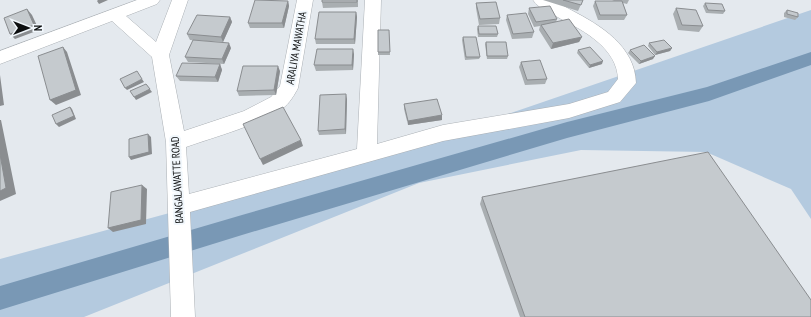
<svg xmlns="http://www.w3.org/2000/svg" width="811" height="317" font-family="'PT Sans Narrow',sans-serif">
<rect width="100%" height="100%" fill="#e4e9ee"/>
<path fill="#b4cadf" d="M811 10V219L791 189 706 152 581 150 419 183 84 317H0V259L409 148Z"/>
<g fill="none" stroke-linecap="round" stroke-linejoin="round">
<path fill="#7998b5" fill-rule="evenodd" d="M811 52V65L709 101 567 138 242 235 0 310V286L242 215 567 122 707 87Z"/>
<defs>
<path id="minor" d="M137 0H160L157 4 126 16 156 42 172 0H188L169 55 184 131 244 111 271 97 280 86 297 0H313L298 88C295 94 289 104 283 108 257 126 217 136 186 147L189 194 357 149 365 0H381L377 144 443 125 569 104 608 92 618 79C617 49 585 31 561 19 551 13 540 10 533 0 538 0 544 0 549 0 556 1 565 7 571 10 600 25 635 46 636 83L620 102 569 118 443 141 190 212 195 317H171L166 142 152 57 112 21 0 64V51Z"/>
</defs>
<use href="#minor" stroke="#abb0b5" stroke-width="1"/>
<use href="#minor" fill="#fff" fill-rule="evenodd"/>
</g>
<path fill="#a9aeb1" d="M322 0H358V7L323 8 322 2Z
M543 0H583L578 11Z
M612 0H629L627 4 623 3 627 15 624 20H598L593 6 595 1H614Z
M288 1 289 6 284 28H250L248 23Z
M476 3 500 18 499 24 479 25 476 8Z
M705 3 725 11 723 14 706 13 703 6Z
M529 8 557 19 556 22 582 37 579 42 551 49 539 30 540 26 534 27 528 14Z
M676 8 703 26 699 32 678 30 673 14Z
M787 10 798 17 795 20 784 17V13Z
M356 12 357 17 355 44H316L315 39Z
M507 15 534 32 532 38 512 39 506 20Z
M230 17 232 22 223 42 190 40 187 34Z
M478 26 498 34 497 37H478L477 29Z
M389 30 390 55H378V52Z
M463 37 480 57 479 59 465 60 462 40Z
M486 42 508 56 507 59H487L485 44Z
M649 43 672 48 670 51 655 55 648 46Z
M231 48 224 64 188 62 185 57Z
M578 50 602 64 589 68 577 53Z
M630 50 653 59 639 64 628 53Z
M354 54 353 70 316 71 314 65Z
M521 62 547 79 545 84 525 85 519 67Z
M220 64 222 70 218 82 180 81 176 76Z
M280 71 276 95 239 96 237 91Z
M347 99 346 134 319 135 318 131Z
M404 104 442 115V120L408 125 404 109Z
M482 197 811 317H520L480 204Z"/>
<path fill="#8a8d90" d="M98 0H108L99 4 97 1Z
M288 1 289 6 284 28 282 23Z
M27 9 32 15 39 30 15 39 10 34Z
M356 12 357 17 355 44 354 39Z
M230 17 232 22 223 42 221 37Z
M582 37 579 42 551 49 553 43Z
M229 43 231 48 224 64 222 59Z
M63 47 67 52 81 95 56 105 50 100Z
M672 48 670 51 655 55 657 52Z
M353 49 354 54 353 70 352 65Z
M655 56 653 59 639 64 641 61Z
M603 61 602 64 589 68 590 65Z
M220 64 222 70 218 82 215 77Z
M278 66 280 71 276 95 274 90Z
M0 75 4 105 0 106Z
M142 79 144 82 127 90 125 88Z
M146 84 152 92 136 100 134 97Z
M346 94 347 99 346 134 345 129Z
M70 107 72 109 76 119 59 127 56 124Z
M442 115V120L408 125V121Z
M0 120H1L16 194 0 201Z
M148 134 151 137 152 154 131 160 129 157Z
M301 140 303 146 263 165 260 159Z
M142 185 147 189 146 224 113 232 108 228Z"/>
<path fill="#c5cace" stroke="#8a8d90" d="M255 0 288 1 282 23H248Z
M322 0H357V2H322Z
M563 0H583L581 5Z
M595 1H622L627 15H600Z
M496 2 500 18 480 19 476 3Z
M705 3 722 4 725 11 708 10Z
M550 6 557 19 536 22 529 8Z
M676 8 696 10 703 26 682 25Z
M27 9 34 25 10 34 4 18Z
M787 10 798 13V17L787 14Z
M319 12H356L354 39H315Z
M526 13 534 32 513 34 507 15Z
M197 15 230 17 221 37 187 34Z
M569 19 582 37 553 43 541 25Z
M478 26H496L498 34H479Z
M378 30H389L390 52H378Z
M463 37H476L480 57H466Z
M193 40 229 43 222 59 185 57Z
M664 40 672 48 657 52 649 43Z
M486 42H506L508 56H487Z
M644 45 655 56 641 61 630 50Z
M63 47 76 90 50 100 38 56Z
M590 47 603 61 590 65 578 50Z
M317 49H353L352 65H314Z
M540 60 547 79 527 80 521 62Z
M182 63 220 64 215 77 176 76Z
M243 66H278L274 90 237 91Z
M137 71 142 79 125 88 120 79Z
M146 84 150 89 134 97 130 91Z
M346 94 345 129 318 131 320 95Z
M437 99 442 115 408 121 404 104Z
M70 107 74 116 56 124 52 115Z
M283 107 301 140 260 159 243 124Z
M148 134 149 152 129 157V139Z
M708 152 811 300V317H525L482 197Z
M0 154 6 188 0 191Z
M142 185 141 220 108 228 111 192Z"/>
<g text-anchor="middle" dominant-baseline="central" stroke-width="4" stroke-linejoin="round" paint-order="stroke">
<g font-size="11" fill="#0c0e0f" stroke="#f1f7fc">
<text transform="translate(296 48) rotate(-80)">ARALIYA MAWATHA</text>
<text transform="translate(177 180) rotate(-93)">BANGALAWATTE ROAD</text>
</g>
</g>
<g transform="translate(28 28) rotate(90)" stroke="#f1f7fc" stroke-width="3" paint-order="stroke">
<path d="M0-3L7 15L0 10L-7 15Z" fill="#0c0e0f"/>
<text y="-6" font-size="11" font-weight="bold" text-anchor="middle" fill="#0c0e0f">N</text>
</g>
</svg>
